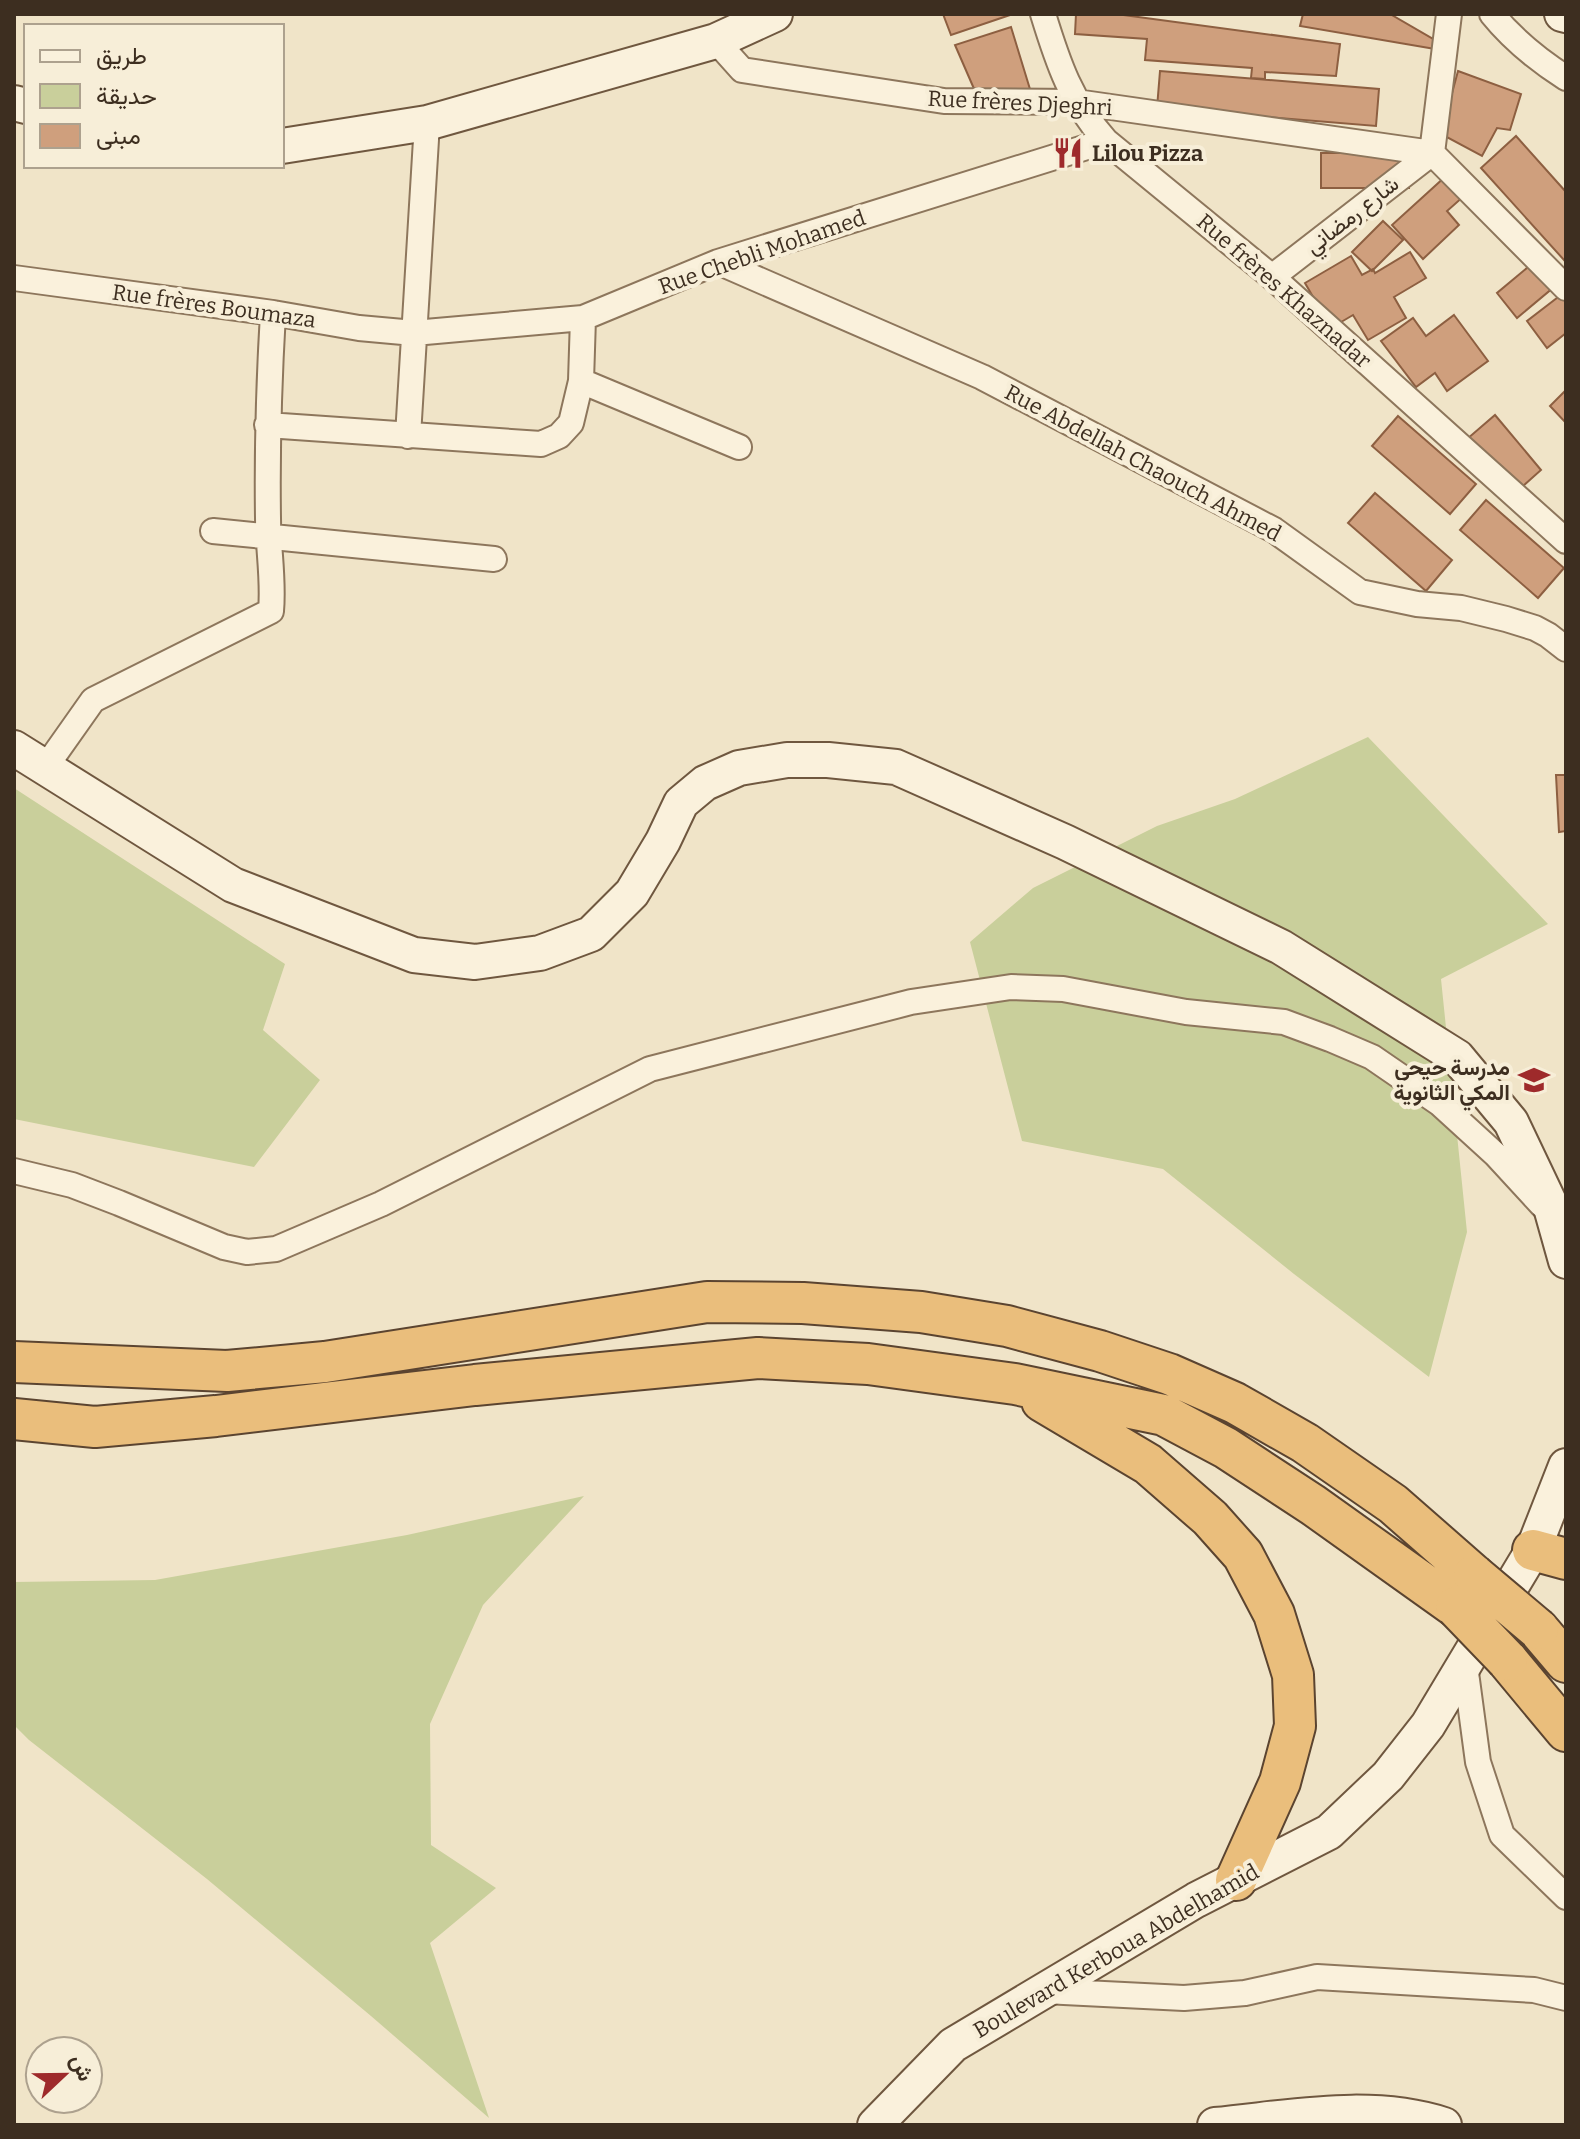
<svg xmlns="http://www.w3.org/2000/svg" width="1580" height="2139" font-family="Bitter,Vazirmatn,serif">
<rect width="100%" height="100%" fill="#f0e4c8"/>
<path fill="#c9cf9b" d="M1368 737 1548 924 1441 979 1467 1232 1429 1377 1294 1274 1163 1169 1022 1141 970 942 1033 888 1157 826 1235 799Z
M14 788 285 964 263 1030 320 1080 254 1167 14 1119Z
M584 1496 483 1605 430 1724 431 1845 496 1888 430 1943 489 2118 371 2016 207 1879 29 1740 14 1725V1582L155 1580 407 1535Z"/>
<path fill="#cf9f7d" stroke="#8d5f41" stroke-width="2" d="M943 14H1013L951 35Z
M1076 14H1116L1340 44 1336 76 1265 72V79L1251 78 1252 68 1145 60 1147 39 1075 34Z
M1303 14H1390L1433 39 1435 49 1300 26Z
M1011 27 1033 99 978 98 955 45Z
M1160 71 1379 89 1376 126 1157 108Z
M1458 71 1521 94 1510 130 1497 128 1482 156 1441 134Z
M1516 136 1566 192V258L1564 260 1481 168Z
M1321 153H1409V188H1321Z
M1446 176 1464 196 1447 211 1459 225 1423 259 1392 225Z
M1383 221 1403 240 1372 271 1352 252Z
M1410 252 1426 278 1394 297 1406 318 1368 340 1353 315 1331 328 1305 283 1351 256 1362 275 1373 269 1375 273Z
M1534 262 1554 287 1517 318 1497 293Z
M1566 291V333L1547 348 1527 321Z
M1454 315 1488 361 1447 391 1435 373 1416 387 1381 341 1413 318 1426 336Z
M1566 390V423L1550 406Z
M1495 415 1541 470 1514 494 1467 439Z
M1398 416 1476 484 1450 514 1372 446Z
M1375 493 1452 560 1426 591 1348 523Z
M1486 500 1564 568 1538 598 1460 530Z
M1556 775H1566V831L1559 832Z"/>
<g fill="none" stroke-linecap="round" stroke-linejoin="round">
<defs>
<path id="minor" d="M1043 14C1058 63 1071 102 1106 141L1272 277 1566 541
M1449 14 1432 153 1566 288
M1492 14C1513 40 1538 60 1566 78
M716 41 742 70 944 101 1076 102 1432 153
M718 262 982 377 1274 530 1360 592 1417 604 1461 608 1506 619 1535 628 1548 635 1566 649
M1272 277 1432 153
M14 278 273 313 359 328 414 333 583 318 718 262 1106 141
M581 381 739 447
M267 425 541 444 559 436 571 423 581 381 583 318
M408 436 427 123
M213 531 494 559
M45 768 93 700 271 611C274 580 268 548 268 518 267 449 269 381 273 313
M14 1171 72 1185 119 1203 224 1247 247 1252 276 1249 381 1204 650 1069 911 1002 1011 987 1063 989 1186 1012 1284 1022 1330 1039 1372 1057 1439 1103 1496 1155 1542 1205
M1465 1665 1478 1762 1502 1835 1566 1897
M1044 1991 1184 1998 1245 1993 1317 1977 1534 1990 1566 1998"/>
<path id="secondary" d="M1562 14 1566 15
M14 103 26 106
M282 146 427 123 716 41 775 14
M14 748 233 885 414 955 475 962 540 953 591 934 632 893 663 841 681 803 705 783 739 768 787 760H828L896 767 1065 842 1281 947 1457 1057 1511 1122 1550 1204 1566 1261
M875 2125 953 2045 1196 1900 1329 1832 1388 1776 1428 1725 1533 1550 1566 1466
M1215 2125C1290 2118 1370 2101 1444 2125"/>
<path id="trunk" d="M14 1362 227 1371 325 1362 707 1302 803 1303 921 1312 1007 1326 1100 1351 1169 1374 1235 1403 1305 1443 1393 1504 1474 1575
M1042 1401 1148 1464 1210 1518 1243 1555 1274 1614 1293 1675 1295 1726 1280 1782 1236 1880
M14 1419 95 1427 216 1416 475 1385 758 1358 868 1364 1015 1384 1164 1415 1226 1448 1313 1505 1456 1607
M1533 1550 1566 1559
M1538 1629 1566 1662
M1507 1660 1566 1731"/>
</defs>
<use href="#minor" stroke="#8d765c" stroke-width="28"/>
<use href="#secondary" stroke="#6f573f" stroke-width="38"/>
<use href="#trunk" stroke="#5b4430" stroke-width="44"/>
<use href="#minor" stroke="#faf1dc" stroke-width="24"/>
<use href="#secondary" stroke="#faf1dc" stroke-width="34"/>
<use href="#trunk" stroke="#eabe7c" stroke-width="40"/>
<defs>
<path id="trunk-bridge" d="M1474 1575 1538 1629
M1456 1607 1507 1660"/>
</defs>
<use href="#trunk-bridge" stroke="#5b4430" stroke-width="44" stroke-linecap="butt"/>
<use href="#trunk-bridge" stroke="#eabe7c" stroke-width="40"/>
</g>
<defs>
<symbol id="restaurant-bare" viewBox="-9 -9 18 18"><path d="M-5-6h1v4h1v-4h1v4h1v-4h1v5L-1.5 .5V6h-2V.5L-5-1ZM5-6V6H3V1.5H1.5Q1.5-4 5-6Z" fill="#9e2a2b" stroke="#f7eed8" stroke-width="2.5" paint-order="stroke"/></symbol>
<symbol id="school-bare" viewBox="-9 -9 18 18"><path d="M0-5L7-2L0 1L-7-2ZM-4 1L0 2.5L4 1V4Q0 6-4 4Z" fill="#9e2a2b" stroke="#f7eed8" stroke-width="2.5" paint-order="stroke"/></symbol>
</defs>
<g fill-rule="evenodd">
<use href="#restaurant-bare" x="1046" y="131" width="44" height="44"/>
<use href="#school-bare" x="1512" y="1058" width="44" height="44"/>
</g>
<g text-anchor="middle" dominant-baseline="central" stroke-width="8" stroke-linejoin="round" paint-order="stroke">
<g font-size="22" fill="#3d2e20" stroke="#f7eed8">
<text transform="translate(1020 103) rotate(3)">Rue frères Djeghri</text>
<text transform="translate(1352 215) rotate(-38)">شارع رمضاني</text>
<text transform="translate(762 252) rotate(-19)">Rue Chebli Mohamed</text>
<text transform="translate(1284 291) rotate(41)">Rue frères Khaznadar</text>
<text transform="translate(214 306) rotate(8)">Rue frères Boumaza</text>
<text transform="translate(1143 463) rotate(28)">Rue Abdellah Chaouch Ahmed</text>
<text transform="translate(1116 1951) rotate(-30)">Boulevard Kerboua Abdelhamid</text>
</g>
<g font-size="22" font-weight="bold" fill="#3d2e20" stroke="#f7eed8" text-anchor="start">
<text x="1092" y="153">Lilou Pizza</text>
<text x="1510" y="1067" text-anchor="end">مدرسة حيحي<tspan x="1510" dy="25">المكي الثانوية</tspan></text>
</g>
</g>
<rect width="1580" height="2139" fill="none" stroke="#3d2e20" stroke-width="32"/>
<rect x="24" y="24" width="260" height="144" fill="#f7eed8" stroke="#ada18e" stroke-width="2"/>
<rect x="40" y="50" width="40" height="12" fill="#faf1dc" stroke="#ada18e" stroke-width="2"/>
<text x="96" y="64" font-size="24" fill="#3d2e20">طريق</text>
<rect x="40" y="84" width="40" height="24" fill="#c9cf9b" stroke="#ada18e" stroke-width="2"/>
<text x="96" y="104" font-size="24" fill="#3d2e20">حديقة</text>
<rect x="40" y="124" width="40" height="24" fill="#cf9f7d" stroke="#ada18e" stroke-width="2"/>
<text x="96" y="144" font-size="24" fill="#3d2e20">مبنى</text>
<g transform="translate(64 2075) rotate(68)"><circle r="38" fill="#f7eed8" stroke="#ada18e" stroke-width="2"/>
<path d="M0-6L14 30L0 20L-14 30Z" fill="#9e2a2b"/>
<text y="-12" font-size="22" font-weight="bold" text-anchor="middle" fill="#3d2e20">ش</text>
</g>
</svg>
